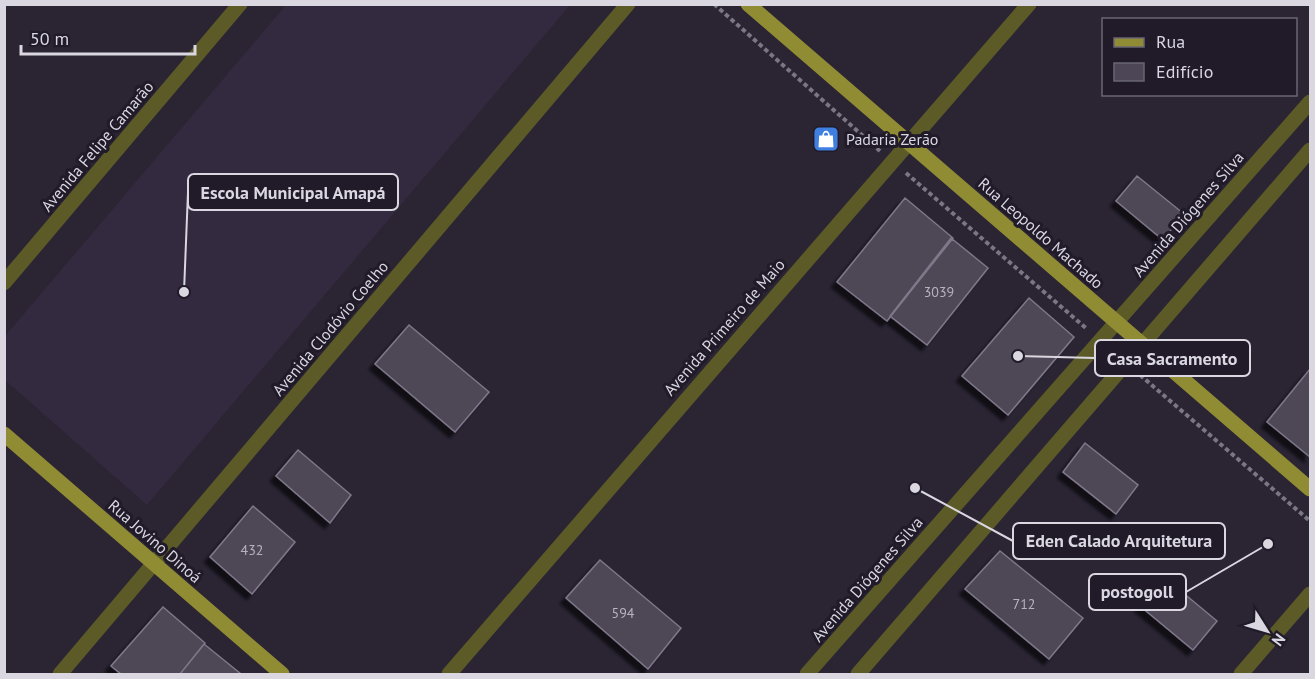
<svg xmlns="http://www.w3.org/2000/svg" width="1315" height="679" font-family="'PT Sans',sans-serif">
<defs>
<filter id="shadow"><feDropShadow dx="-5.5" dy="5.5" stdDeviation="1.5" flood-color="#0009"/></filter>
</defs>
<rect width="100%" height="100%" fill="#2a2433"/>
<path fill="#332a3f" d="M286 5H570L147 505 5 380V336Z"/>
<path fill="#4d4657" stroke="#7f788a" stroke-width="1.5" filter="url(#shadow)" d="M1137 176 1184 214 1163 240 1116 201Z
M905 198 953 238 887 321 837 282Z
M951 238 988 268 927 345 890 316Z
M1029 298 1074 337 1008 415 962 376Z
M409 325 489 392 455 432 375 364Z
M1310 369V457L1267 422Z
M1085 443 1138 485 1116 514 1063 472Z
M298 450 351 495 330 523 276 476Z
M253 506 295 542 252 594 210 557Z
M1000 551 1083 618 1049 659 965 589Z
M600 560 681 628 648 669 566 598Z
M1164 577 1217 621 1193 650 1140 606Z
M163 607 205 643 180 674H121L111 666Z
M204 644 241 674H180Z"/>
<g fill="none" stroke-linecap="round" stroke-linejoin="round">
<path stroke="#7a7682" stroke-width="4" stroke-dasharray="4.5 3" stroke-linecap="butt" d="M714 4 880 151
M906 173 1087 329
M1140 375 1310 521"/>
<path stroke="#5c5b27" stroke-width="15" d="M4 283 240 4
M60 674 628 4
M449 674 1029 4
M807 674 1310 102
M858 674 1310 150
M1241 674 1310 594"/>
<path stroke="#908c34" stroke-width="15" d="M748 4 1310 489
M4 434 282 674"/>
</g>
<defs>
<symbol id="shop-square" viewBox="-11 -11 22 22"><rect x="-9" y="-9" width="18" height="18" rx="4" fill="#3f7fe0" stroke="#201a29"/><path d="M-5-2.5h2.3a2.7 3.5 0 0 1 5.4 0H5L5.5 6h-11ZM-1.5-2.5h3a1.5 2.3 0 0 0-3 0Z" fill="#fff"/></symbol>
</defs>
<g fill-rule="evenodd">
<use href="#shop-square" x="811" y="124" width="30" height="30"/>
</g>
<g text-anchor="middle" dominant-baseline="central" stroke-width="6" stroke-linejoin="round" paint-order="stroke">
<g font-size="14" fill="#b7b3be">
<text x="939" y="292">3039</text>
<text x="252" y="550">432</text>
<text x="1024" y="604">712</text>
<text x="623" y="613">594</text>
</g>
<g font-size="16" fill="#dad7e1" stroke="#201a29" text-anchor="start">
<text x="846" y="139">Padaria Zerão</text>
</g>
<g font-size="16" fill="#dad7e1" stroke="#201a29">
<text transform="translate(97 146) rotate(-50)">Avenida Felipe Camarão</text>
<text transform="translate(1188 214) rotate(-49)">Avenida Diógenes Silva</text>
<text transform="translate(1041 233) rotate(41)">Rua Leopoldo Machado</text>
<text transform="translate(724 327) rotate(-49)">Avenida Primeiro de Maio</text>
<text transform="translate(330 328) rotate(-50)">Avenida Clodóvio Coelho</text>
<text transform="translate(155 541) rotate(41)">Rua Jovino Dinoá</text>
<text transform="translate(867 579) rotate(-49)">Avenida Diógenes Silva</text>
</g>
</g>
<path fill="none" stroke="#dad7e1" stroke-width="2" d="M184 292L188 192M1018 356L1095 358M915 488L1013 541M1268 544L1186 592"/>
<g fill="#dad7e1" stroke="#201a29" stroke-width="2">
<circle cx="184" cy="292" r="6"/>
<circle cx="1018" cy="356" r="6"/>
<circle cx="915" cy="488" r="6"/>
<circle cx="1268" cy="544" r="6"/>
</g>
<g fill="#201a29" stroke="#dad7e1" stroke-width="2">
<rect x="188" y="174" width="210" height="36" rx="6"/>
<rect x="1095" y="340" width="155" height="36" rx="6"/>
<rect x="1013" y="523" width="212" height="36" rx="6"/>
<rect x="1089" y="574" width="97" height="36" rx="6"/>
</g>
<g font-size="18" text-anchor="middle" font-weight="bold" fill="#dad7e1">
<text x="293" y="199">Escola Municipal Amapá</text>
<text x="1172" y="365">Casa Sacramento</text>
<text x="1119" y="547">Eden Calado Arquitetura</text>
<text x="1137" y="598">postogoll</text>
</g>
<rect width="1315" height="679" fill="none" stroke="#dad7e1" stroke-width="12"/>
<rect x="1102" y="18" width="195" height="78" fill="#201a29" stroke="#6a6673" stroke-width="1.5"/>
<rect x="1114" y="38" width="30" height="9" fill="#908c34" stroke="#6a6673" stroke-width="1.5"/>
<text x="1156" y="48" font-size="18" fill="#dad7e1">Rua</text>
<rect x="1114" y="63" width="30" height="18" fill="#4d4657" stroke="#6a6673" stroke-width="1.5"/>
<text x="1156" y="78" font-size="18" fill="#dad7e1">Edifício</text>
<g transform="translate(1267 631) rotate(127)" stroke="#201a29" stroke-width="4.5" paint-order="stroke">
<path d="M0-4.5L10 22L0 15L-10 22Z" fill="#dad7e1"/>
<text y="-9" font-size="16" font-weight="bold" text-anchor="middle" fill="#dad7e1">N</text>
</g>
<path d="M21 45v9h174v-9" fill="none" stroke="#dad7e1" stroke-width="3"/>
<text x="30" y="45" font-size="18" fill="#dad7e1" stroke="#201a29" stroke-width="4.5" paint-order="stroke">50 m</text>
</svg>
